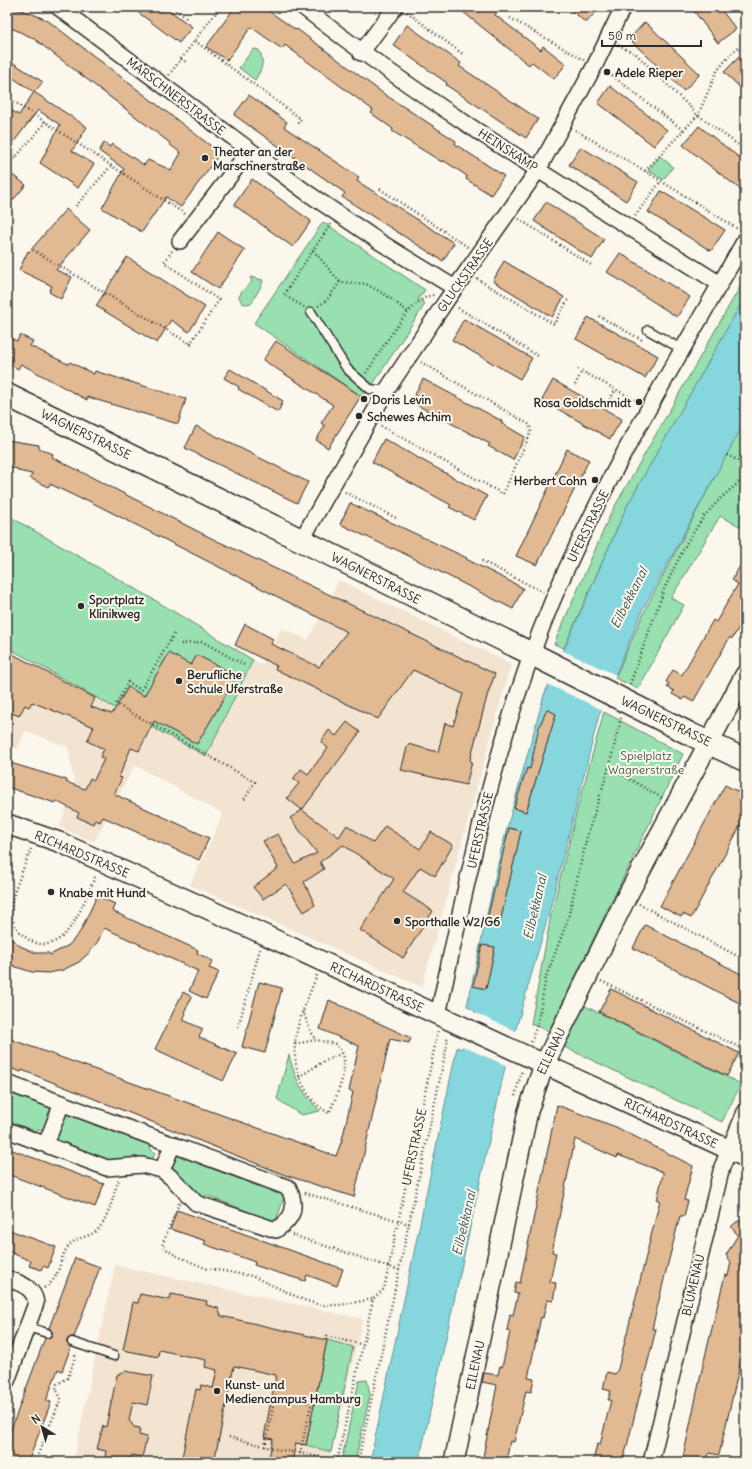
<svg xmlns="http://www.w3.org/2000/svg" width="752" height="1469" font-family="Delius,sans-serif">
<rect width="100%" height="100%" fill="#fbf7ec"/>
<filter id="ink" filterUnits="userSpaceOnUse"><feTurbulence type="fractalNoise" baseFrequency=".025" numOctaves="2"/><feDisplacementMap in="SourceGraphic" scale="8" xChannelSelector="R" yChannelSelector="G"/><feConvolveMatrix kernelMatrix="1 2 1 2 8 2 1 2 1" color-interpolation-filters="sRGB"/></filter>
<g filter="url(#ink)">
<path fill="#f3e4d1" d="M339 580 511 664 422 987 190 885 223 814 135 765 94 842 59 827 75 786 68 747 25 731 18 749 7 745V650L206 756 253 660 262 665 282 628 308 640Z
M115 1265 363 1319 329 1462H73Z"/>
<path fill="#98e0af" stroke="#62866d" d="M253 49 259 50C265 63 262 69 255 80L239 68Z
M660 156 673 167 663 180 648 170Z
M323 222 425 290 418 299 425 304 370 389 361 396 254 323Z
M250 277 263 280C262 287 255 295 252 303L246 304 242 303 239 297 242 291 252 282Z
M745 278V297L627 506 564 648 554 644 611 513Z
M745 419V529L720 516 671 598 684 605 638 689 615 678 644 612Z
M7 515 158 602 253 660 206 756 104 702 7 647Z
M604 712 683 754 549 1031 531 1024 551 915 577 810Z
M579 1003 741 1084 722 1122 558 1044Z
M289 1055C296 1081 301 1091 320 1111L301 1115 277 1099Z
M15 1088 55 1109 47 1128 35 1131 7 1121V1092L11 1093Z
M66 1113 97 1119 94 1125 120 1134 133 1133 153 1142 150 1148 155 1153 151 1162 112 1163 79 1154 56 1139Z
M175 1149 200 1158 198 1163 278 1194 280 1189 286 1192 274 1227 267 1225V1219L206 1195 203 1200 169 1167Z
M327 1340 353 1347 331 1452 306 1445Z
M367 1380 370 1395 355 1462H341L359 1381Z"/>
<path fill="#86d7dd" stroke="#629296" d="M745 297V421L642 611 599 715 549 913 505 1067 419 1462H370L457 1047 462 1049 475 1011 467 1006 501 850 544 695 627 506Z"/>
<path fill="#fbf7ec" d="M561 650 616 675 603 710 547 684Z
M473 1012 518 1032 507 1066 462 1046Z"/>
<path fill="#e1b992" stroke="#2b2b2b" d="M7 7 25 11 47 20 220 153 181 207 166 197 142 232 102 208 124 169 99 151 104 143 110 147 112 144 144 165 148 160 171 170 181 153 169 144 170 143 33 38 7 26Z
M131 7H165L192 27 179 43Z
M235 7H263L296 30 297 29 384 94 456 141 455 144 504 176 491 195 466 179 467 176 443 160 442 162 392 131 393 129 371 113 373 110 285 45 282 49 251 27 227 60 206 47Z
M457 7H501L495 15 541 50 543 46 566 64 554 79 532 62 529 65Z
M568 7H600L586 23Z
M691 7H719L736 29 718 43Z
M645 22 700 74 684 91 629 39Z
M407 25 461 63 459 66 538 119 526 138 446 85 447 83 393 45Z
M745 51V92L724 72Z
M7 59 43 82 34 92 7 74Z
M610 86 667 130 654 146 598 103Z
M34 92 87 127 72 151 94 164 78 188 40 163 60 125 38 110 7 151V108L19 115Z
M249 95 287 122 284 127 359 177 357 181 454 243 443 261 342 197 345 193 234 115Z
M699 126 745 162V193L683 145Z
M581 147 638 182 626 201 569 165Z
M7 171 26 185 7 207Z
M252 179 311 221 293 247 234 205Z
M661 191 725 230 711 251 648 212Z
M546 202 604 239 592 259 534 221Z
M66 209 90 230 56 270 72 277 61 299 49 292 52 286 19 270 28 251 29 252Z
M218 232 245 250 218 289 192 272Z
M620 253 690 297 677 317 607 272Z
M127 257 205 307 189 332 171 320 157 343 96 306Z
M504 261 564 297 552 317 493 281Z
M588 317 658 356 645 378 576 339Z
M464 319 532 358 520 379 452 340Z
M20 335 33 341 30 346 68 364 70 362 94 374 95 371 186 399 178 424 87 397V400L21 364 18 369 7 363V337L17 341Z
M276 341 361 396 328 448 316 440 325 426 321 423 333 405 263 360Z
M230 369 283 401 278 412 238 389 239 387 224 378Z
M423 379 502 421 501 423 525 437 513 460 488 446 490 444 411 402Z
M553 380 622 419 610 439 542 400Z
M196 426 308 482 297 503 185 448Z
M384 439 487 496 474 520 449 507 451 505 372 462Z
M7 440 39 445V448L53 454 52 457 207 536 495 674 488 693 470 760 472 762 466 785 401 770 408 744 438 752 445 723 453 726 463 694 413 670 378 719 275 669 277 666 235 645 245 624 273 639 271 644 319 667 347 632 83 498V500L50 484 48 487 30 478 32 474 18 471V469L7 467Z
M567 449 589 460 537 565 516 556Z
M350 503 467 558 466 559 523 588 513 609 411 557 393 548 392 549 340 524Z
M745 557V617L732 639 730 637 693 702 685 697 683 700 672 694 674 691 667 687 669 684 666 682 673 670 682 675 713 620 716 622 738 584 732 580Z
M7 651 95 698 91 707 112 714 128 687 144 696 169 653 191 665 197 655 237 676 197 744 154 721 139 751 131 748 119 777 122 778 114 794 209 838 199 860 103 817 100 822 95 820 93 824 77 817 79 813 56 801 55 803 7 787V762L67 780 66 782 85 789 90 778 94 780 104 759 100 757 104 749 87 741 94 727 32 702 29 707 25 705 19 716 7 711Z
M547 709 556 714 526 812 514 808 527 768 530 769 539 727Z
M347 722 360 732 302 810 287 798 299 783 293 779 301 769 308 774 328 748 321 742 329 730 336 736Z
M725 785 745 795V817L691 918 683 914 681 917 660 906Z
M302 810 339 837 347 825 373 843 385 826 420 849 431 832 453 845 435 876 420 867 403 892 433 911 403 958 360 930 394 879 343 845 320 862 324 869 304 882 315 905 304 912 286 884 263 899 253 887 278 868 263 841 278 834 295 864 317 853 290 818Z
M509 828 521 831 499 927 486 924Z
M97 896 115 904 112 911 198 950 197 953 213 961 209 968 219 972 206 999 189 991 198 971 104 928 98 941 90 952 79 962 63 970 49 973 32 972 16 967 7 962V935L20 946 36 953H49L50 955 69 945 80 932Z
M645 925 745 976V1006L633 948Z
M482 945 495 947 486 989 473 986Z
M259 982 282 988 265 1053 242 1047Z
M611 989 739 1053 727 1076 599 1012Z
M183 992 192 997 184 1012 186 1013 183 1020 203 1029 199 1037 237 1054 223 1081 155 1049Z
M329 1000 411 1038 409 1043 390 1039 354 1197 285 1175 22 1070 21 1072 7 1067V1038L336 1156 342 1140 353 1092 349 1091 359 1046 320 1029Z
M557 1105 616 1127 693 1166 684 1200 688 1201 684 1216H680L664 1279 652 1329H656L623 1462H593L597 1444 600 1445 611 1400H608L611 1391 603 1389 607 1372 615 1374 618 1369 660 1200H657L663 1174V1172L618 1155 617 1158 575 1139 552 1252 556 1253 550 1282 556 1283 553 1301 547 1300 543 1318 541 1317 528 1378 534 1379 531 1392 526 1391 514 1442 510 1441 506 1462H482L497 1385 482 1382 484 1373 498 1375 500 1366 502 1367 510 1332 507 1331 510 1314 513 1315 518 1294 514 1293 516 1282 520 1283Z
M7 1148 104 1184 95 1207 7 1174Z
M177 1210 343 1269 337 1286 307 1275 305 1281 269 1270 254 1265 255 1262 204 1244 206 1241 170 1229Z
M745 1218V1343L719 1455 709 1453 707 1462H682L703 1365 725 1275 728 1276 731 1262 726 1255 738 1235 731 1227 735 1223Z
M7 1229 56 1247 48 1268 43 1266 41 1270 36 1268 29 1266 31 1261 7 1251Z
M75 1258 100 1267 74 1337H71L67 1340V1343L71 1347 62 1371 58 1369 46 1401 51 1402 28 1462H7V1440L45 1338H49L52 1335V1331L49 1328Z
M140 1294 170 1300 171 1294 207 1301 206 1305 218 1308 221 1316 327 1340 306 1445 296 1443 292 1462H268L273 1439 264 1437 276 1375 234 1366 214 1462H181L196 1389 200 1390 201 1385 213 1388 217 1370 205 1367 206 1360 159 1350 158 1357 123 1350 133 1302 138 1303Z
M125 1371 153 1376 147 1405 133 1402 129 1420 134 1427 140 1428 139 1435 147 1437 142 1457 132 1455 130 1462H104L106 1451 97 1449 103 1426 106 1427 117 1375Z"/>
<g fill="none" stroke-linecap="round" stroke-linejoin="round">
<defs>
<path id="service" d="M311 312 347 369 370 389 386 391
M648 330 683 350
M28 1327 47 1333
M72 1342 114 1356"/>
<path id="minor" d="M58 7 306 192 380 242 455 288
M303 7C434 110 579 195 720 284
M361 53 395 7
M180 241 249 151
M301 541 386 391 446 301 538 170 595 65 623 7
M438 1015C466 885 492 756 540 632 593 494 673 368 745 240
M7 1083 289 1188C297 1208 294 1218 276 1230L196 1203 173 1179 162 1170 142 1165 107 1168 7 1130
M46 1144 62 1103
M162 1170 173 1144
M7 1278C21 1284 34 1287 36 1303L7 1381
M651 1462 722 1167 745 1112"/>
<path id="tertiary" d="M7 824 59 842 252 929 745 1157
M454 1462 528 1111 544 1065 626 898 745 675"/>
<path id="secondary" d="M7 395 532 654 690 734 745 760"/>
</defs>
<use href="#service" stroke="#2b2b2b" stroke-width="11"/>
<use href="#minor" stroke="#2b2b2b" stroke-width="18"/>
<use href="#tertiary" stroke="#2b2b2b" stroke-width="22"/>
<use href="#secondary" stroke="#2b2b2b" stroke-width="25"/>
<path stroke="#2b2b2b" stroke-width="2.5" stroke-dasharray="1 3" stroke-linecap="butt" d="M173 7 186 18
M407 12 464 55
M510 18 584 60
M195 41 301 119 297 124
M618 45 636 54 698 115 745 150
M181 59 188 63
M606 71 683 130
M169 75 220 7
M7 97 185 214
M575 130 645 171 738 229
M9 165 46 122
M645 171 698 115 717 71 729 56 745 41
M380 189 468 247
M76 206 111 166
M635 216 661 181
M519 219 591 265
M331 224 313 250 340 282
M33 250 192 345
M172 251 164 262 219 300 190 344
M477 279 554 324 569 298
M318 306 327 300 340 282 366 284 386 295 408 312
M304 307 284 295 313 250
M458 308 538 356
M599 316 642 340
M578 369 637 401
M366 373C380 354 410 296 434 295
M575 385 582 371
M608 403 616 389
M381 426 503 494 531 432 530 425 421 362
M727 455 745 464
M345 492 398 519
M482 561 543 592
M174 634 141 690 128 682 116 704 255 782 244 800
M181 644 203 642 246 666
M630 684 665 587 687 542 705 515 722 497 745 477
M609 767 662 798
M31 849C25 866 13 890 11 907 10 919 16 930 25 937 65 966 84 900 96 875
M639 904 745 960
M601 981 745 1050
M303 1011 310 1030 316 1040
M238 1027 260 949
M531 1042 538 1022 546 977 567 922 588 833 609 767 621 718
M295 1044 316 1040 335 1044C338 1047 341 1050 343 1054 348 1071 336 1098 329 1113 317 1107 310 1098 304 1087 283 1046 302 1014 317 975
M299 1077 321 1063 342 1053
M515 1096 522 1070
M305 1193 409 1224
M179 1203 162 1246 175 1255 205 1268 252 1276 304 1300 320 1305H339L373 1299
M292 1235 399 1270
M44 1288C63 1276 57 1261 68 1247 75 1237 86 1238 95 1232 109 1221 113 1195 119 1179
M326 1340 327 1336 364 1345
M229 1437 275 1449 338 1460
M265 1447 275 1396 310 1403
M300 1453 312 1401
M35 1462 61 1398 56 1389 57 1384 68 1378 76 1354
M337 1462 373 1299 384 1289 438 1031
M358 1462 448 1041 446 1036"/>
<use href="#service" stroke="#fbf7ec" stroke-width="8"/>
<use href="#minor" stroke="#fbf7ec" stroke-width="15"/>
<use href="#tertiary" stroke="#fbf7ec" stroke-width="19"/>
<use href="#secondary" stroke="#fbf7ec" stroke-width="22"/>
</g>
</g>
<g fill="#2b2b2b" stroke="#fbf7ec" stroke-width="1.5">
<circle cx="607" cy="72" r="4"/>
<circle cx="205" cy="158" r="4"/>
<circle cx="364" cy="399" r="4"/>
<circle cx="639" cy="402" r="4"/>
<circle cx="359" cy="416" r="4"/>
<circle cx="595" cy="480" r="4"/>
<circle cx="81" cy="606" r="4"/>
<circle cx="179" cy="681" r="4"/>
<circle cx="51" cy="892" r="4"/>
<circle cx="397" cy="921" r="4"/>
<circle cx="217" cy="1391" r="4"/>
</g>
<g text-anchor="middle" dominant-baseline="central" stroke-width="4" stroke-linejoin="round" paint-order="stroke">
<g font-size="12" font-weight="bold" fill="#2b2b2b" stroke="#fbf7ec" text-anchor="start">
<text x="615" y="72">Adele Rieper</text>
<text x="213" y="151">Theater an der<tspan x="213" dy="14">Marschnerstraße</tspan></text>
<text x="372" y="399">Doris Levin</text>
<text x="631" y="402" text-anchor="end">Rosa Goldschmidt</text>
<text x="367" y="416">Schewes Achim</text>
<text x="587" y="480" text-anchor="end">Herbert Cohn</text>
<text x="89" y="599">Sportplatz<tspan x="89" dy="14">Klinikweg</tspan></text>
<text x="187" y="674">Berufliche<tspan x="187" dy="14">Schule Uferstraße</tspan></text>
<text x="59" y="892">Knabe mit Hund</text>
<text x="405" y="921">Sporthalle W2/G6</text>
<text x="225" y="1384">Kunst- und<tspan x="225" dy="14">Mediencampus Hamburg</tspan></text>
</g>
<g font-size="12" fill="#2b2b2b" stroke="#fbf7ec">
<text transform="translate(176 96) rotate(37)">MARSCHNERSTRASSE</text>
<text transform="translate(508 150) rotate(33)">HEINSKAMP</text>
<text transform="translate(465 275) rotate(-55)">GLUCKSTRASSE</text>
<text transform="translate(86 434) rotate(26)">WAGNERSTRASSE</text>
<text transform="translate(588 526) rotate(-64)">UFERSTRASSE</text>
<text transform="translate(376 578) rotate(27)">WAGNERSTRASSE</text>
<text transform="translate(666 721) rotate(26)">WAGNERSTRASSE</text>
<text transform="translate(480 830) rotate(-77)">UFERSTRASSE</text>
<text transform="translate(82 854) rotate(23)">RICHARDSTRASSE</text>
<text transform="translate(377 987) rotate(25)">RICHARDSTRASSE</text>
<text transform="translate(551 1051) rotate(-65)">EILENAU</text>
<text transform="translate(671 1123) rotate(25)">RICHARDSTRASSE</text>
<text transform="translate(414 1147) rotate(-78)">UFERSTRASSE</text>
<text transform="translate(693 1285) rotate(-77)">BLUMENAU</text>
<text transform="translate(475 1365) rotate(-78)">EILENAU</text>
</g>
<g font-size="12" fill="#46584c" stroke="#fbf7ec">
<text x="646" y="755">Spielplatz<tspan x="646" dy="14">Wagnerstraße</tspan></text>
</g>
<g font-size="13" font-style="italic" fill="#425658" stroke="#fbf7ec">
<text transform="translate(629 598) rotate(-63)">Eilbekkanal</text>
<text transform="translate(535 907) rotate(-77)">Eilbekkanal</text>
<text transform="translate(464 1223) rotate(-77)">Eilbekkanal</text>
</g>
</g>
<rect width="752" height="1469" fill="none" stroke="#fbf7ec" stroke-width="24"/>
<rect x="12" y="12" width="728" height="1445" fill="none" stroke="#2b2b2b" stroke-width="1.5" filter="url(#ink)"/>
<g transform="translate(42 1427) rotate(323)" stroke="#fbf7ec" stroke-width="3" paint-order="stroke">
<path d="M0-3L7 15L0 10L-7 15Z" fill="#2b2b2b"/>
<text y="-6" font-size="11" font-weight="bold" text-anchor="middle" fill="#2b2b2b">N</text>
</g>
<path d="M602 40v6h99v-6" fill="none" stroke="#2b2b2b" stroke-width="2"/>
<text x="608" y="40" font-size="12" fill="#2b2b2b" stroke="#fbf7ec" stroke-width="3" paint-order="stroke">50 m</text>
</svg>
